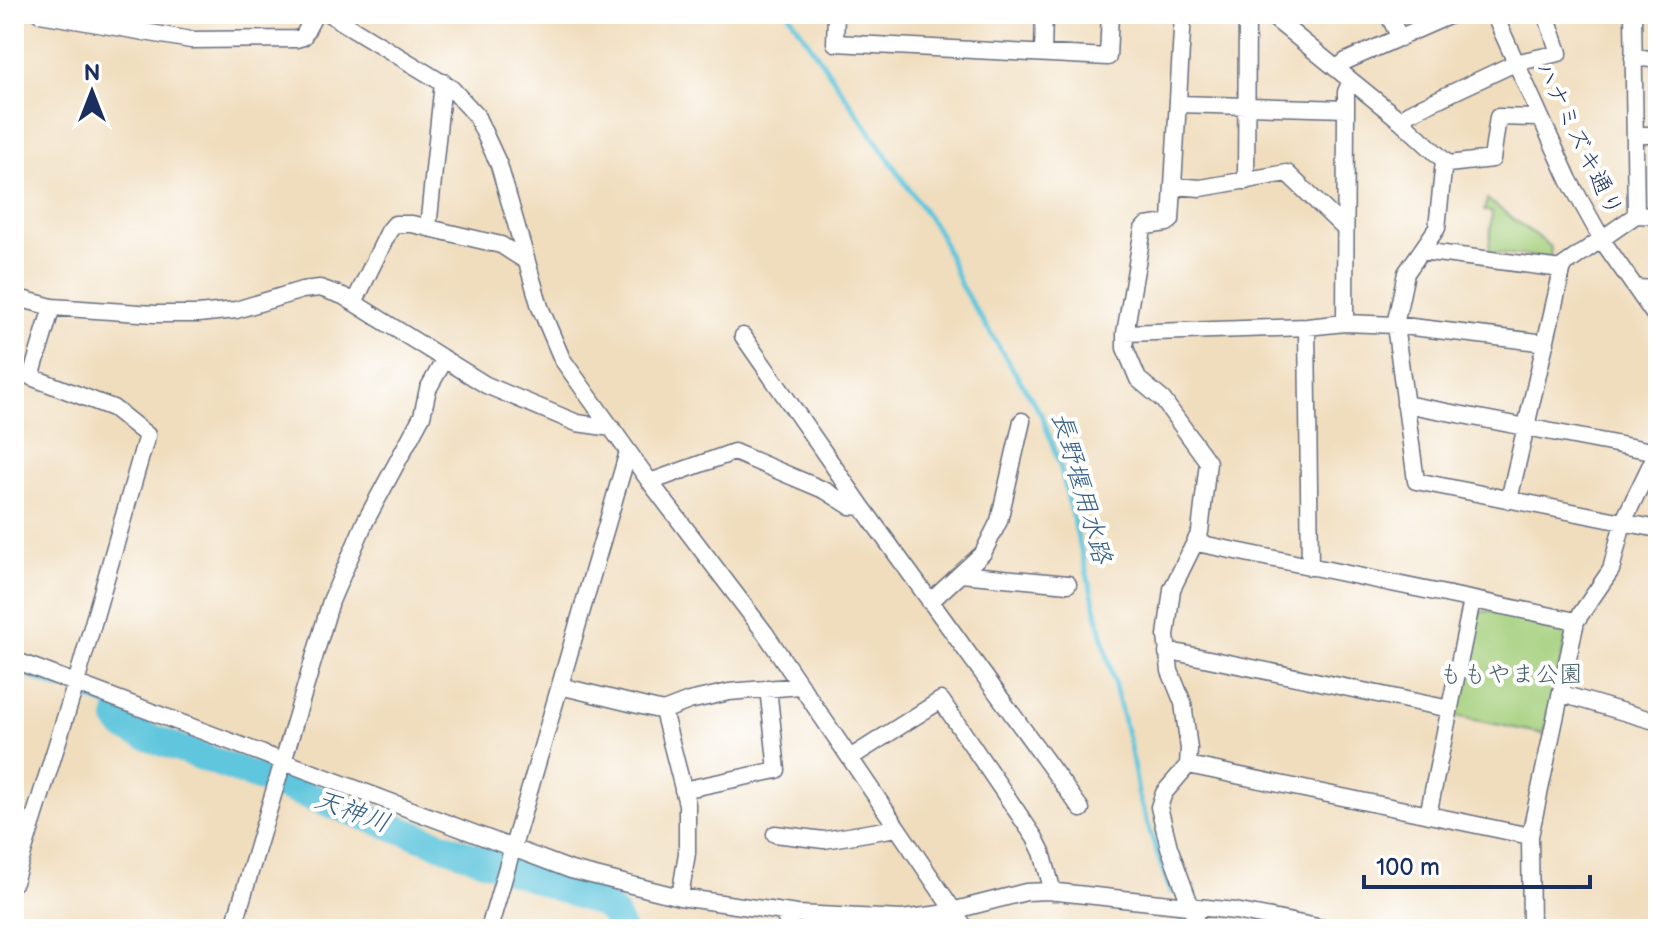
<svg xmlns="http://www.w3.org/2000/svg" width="1672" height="943" font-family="'Balsamiq Sans','Klee One',sans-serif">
<rect width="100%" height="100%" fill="#fff"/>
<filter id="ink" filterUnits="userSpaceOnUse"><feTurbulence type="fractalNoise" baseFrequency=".0125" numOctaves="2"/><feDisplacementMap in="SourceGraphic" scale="16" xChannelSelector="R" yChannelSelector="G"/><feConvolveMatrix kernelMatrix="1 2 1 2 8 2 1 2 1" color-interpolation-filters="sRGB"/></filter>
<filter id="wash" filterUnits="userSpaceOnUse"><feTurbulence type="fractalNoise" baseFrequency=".006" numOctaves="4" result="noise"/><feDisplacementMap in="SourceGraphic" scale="32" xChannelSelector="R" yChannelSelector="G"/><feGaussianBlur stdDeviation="1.8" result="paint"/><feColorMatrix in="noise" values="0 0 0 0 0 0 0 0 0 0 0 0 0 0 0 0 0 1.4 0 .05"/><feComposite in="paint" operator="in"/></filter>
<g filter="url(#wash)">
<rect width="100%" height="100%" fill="#f0ddbd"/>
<path fill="#a4cf7b" stroke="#607f6c" stroke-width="2" d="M1487 199 1551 247 1550 258 1489 252 1492 212 1484 211Z
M1489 611 1561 624 1567 633 1544 734 1455 716 1480 612Z"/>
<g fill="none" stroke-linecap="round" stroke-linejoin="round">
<path stroke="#60c6dd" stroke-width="5" d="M789 14 940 234 961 286 1041 414 1059 462 1130 746 1139 797 1170 892
M14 670 61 689
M85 697 119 710
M1179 916 1184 929"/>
<path stroke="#60c6dd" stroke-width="28" d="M119 710 118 719 124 727 137 733 603 904 614 914 621 929"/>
</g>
</g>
<g filter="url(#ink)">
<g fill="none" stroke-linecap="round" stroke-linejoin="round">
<defs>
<path id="minor" d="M40 14 191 40 296 39 303 37 315 14
M329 14 451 88 476 115 499 165 540 307 562 359 650 482 765 633 966 929
M836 14 835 43 1108 57 1110 14
M1183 14 1171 220 1167 223 1146 226 1143 229 1125 333V348L1138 379 1163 400 1208 462 1200 532 1172 589 1166 636 1170 671 1183 703 1189 749 1188 765 1164 793 1159 807 1169 847 1199 929
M1269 14 1401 121 1448 164 1492 159 1498 117 1539 118
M1388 14 1400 38
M1494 14 1569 180 1604 243 1658 320
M1633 14 1636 215
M1043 53 1044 14
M1633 58 1658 59
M1337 68 1346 61 1453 14
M1179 104 1346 109
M1401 121 1409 113 1515 63 1559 53 1546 14
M1635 135H1658
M1444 161 1437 228 1406 273 1395 325 1416 481 1658 529
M1246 181 1247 14
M1174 186 1201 188 1287 173 1345 229
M428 228 443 82
M1421 251 1562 269
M1636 288 1658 289
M14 297 52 307 154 314H198L236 310 302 290 320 288 343 296 486 385 577 423 612 428
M354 303 389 231 395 224H412L501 245 526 261
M1345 323 1346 109V92L1351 81
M1307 327 1310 567
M1125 333 1307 327 1345 323 1395 325 1546 343
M743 336 862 507 1081 809
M1405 404 1657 452 1623 522 1611 570 1576 621 1530 836 1531 929
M650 482 734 452 826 491 850 506 862 507
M1509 500 1563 266 1636 215 1658 216
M1197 543 1576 621
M961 574 1068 584
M930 602 983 553 999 521 1022 421
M1167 653H1180L1450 709
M14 660 571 870 680 897 797 914 902 919 940 914 1026 892 1048 891 1235 911 1328 929
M560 686 663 711 689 701 729 692 801 686
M1562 694 1658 722
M663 711 687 804V853L680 897
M850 758 941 700 1035 838 1042 852 1053 892
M1188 765 1530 836
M683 790 777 770 768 688
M1428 815 1472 600
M775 834 824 840 897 828
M14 882 76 683 147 435 113 408 31 377 52 307
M782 912 792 929
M233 929 331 601 365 522 422 416 428 389 445 359
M489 929 628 452"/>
</defs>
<use href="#minor" stroke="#666c7f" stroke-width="19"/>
<use href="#minor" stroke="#fff" stroke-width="16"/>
</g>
</g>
<g text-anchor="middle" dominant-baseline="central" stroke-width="8" stroke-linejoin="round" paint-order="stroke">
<g font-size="24" fill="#1b2f5e" stroke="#fff">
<text transform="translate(1579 139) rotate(64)">ハナミズキ通り</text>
</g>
<g font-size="24" fill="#445f67" stroke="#fff">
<text x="1511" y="674">ももやま公園</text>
</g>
<g font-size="26" font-style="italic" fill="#305c84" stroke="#fff">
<text transform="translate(1081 488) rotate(74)">長野堰用水路</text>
<text transform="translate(352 812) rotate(20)">天神川</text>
</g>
</g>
<rect width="1672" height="943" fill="none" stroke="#fff" stroke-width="48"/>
<g transform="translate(92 92)" stroke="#ffffff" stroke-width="6" paint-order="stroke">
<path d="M0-6L14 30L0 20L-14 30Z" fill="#1b2f5e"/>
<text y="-12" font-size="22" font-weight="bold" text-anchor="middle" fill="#1b2f5e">N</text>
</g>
<path d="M1364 875v12h226v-12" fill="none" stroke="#1b2f5e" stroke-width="4"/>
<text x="1376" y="875" font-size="24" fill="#1b2f5e" stroke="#ffffff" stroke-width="6" paint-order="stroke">100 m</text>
</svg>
